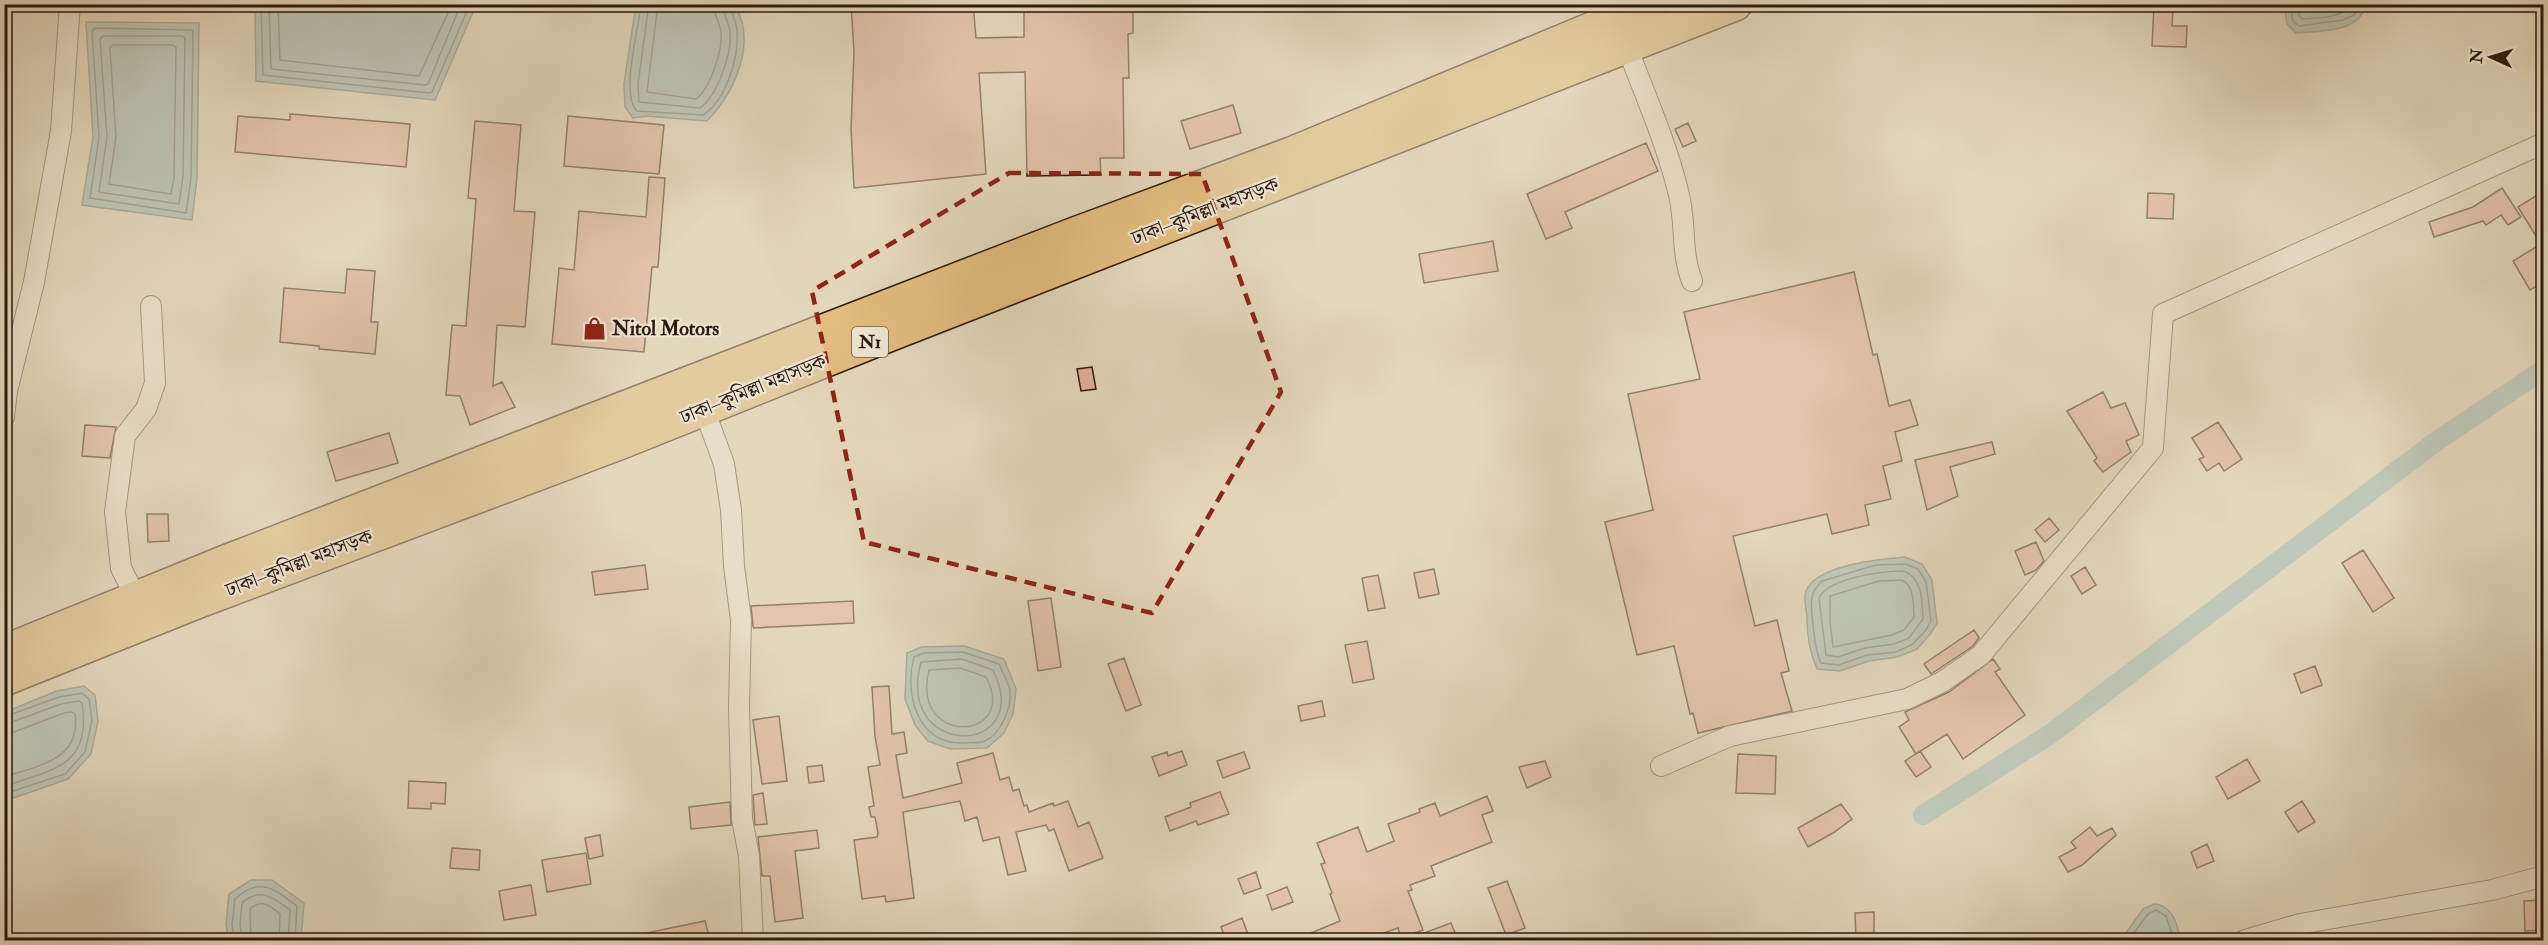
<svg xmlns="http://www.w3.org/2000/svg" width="2548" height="945" font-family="'IM FELL Double Pica','Noto Serif Bengali',serif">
<rect width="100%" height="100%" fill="#e3d7bc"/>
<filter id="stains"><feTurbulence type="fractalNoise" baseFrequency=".00333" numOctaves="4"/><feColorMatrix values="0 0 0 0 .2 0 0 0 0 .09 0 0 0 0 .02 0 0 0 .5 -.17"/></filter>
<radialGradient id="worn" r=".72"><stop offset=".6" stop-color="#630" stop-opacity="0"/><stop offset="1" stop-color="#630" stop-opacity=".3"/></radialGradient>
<path fill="#96b8b6" stroke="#6c7872" stroke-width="1.5" d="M295 4 313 6 476 5 435 100 256 81 255 5Z
M636 5H735C738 12 742 19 743 27 749 60 729 99 707 121L646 116 633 118 625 107 624 84Z
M2284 5V4L2365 5C2361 33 2318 31 2296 33L2287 24Z
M86 22 199 23 197 178 192 220 82 205 93 137Z
M1905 557 1922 564 1932 580 1937 623 1931 633 1917 649 1897 657 1869 661 1840 671 1817 669C1810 653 1807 636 1807 619 1807 611 1804 602 1805 595 1810 565 1881 559 1905 557Z
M964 646 1004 659 1016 689 1013 714 1004 733 987 748 950 749 928 741 915 725 905 699 907 653 922 647Z
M84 686 95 695 98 721 91 754 68 779 5 801V712L57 691Z
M251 880H272L304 903 301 940H229L226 925 229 894Z
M2154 904C2172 905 2178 925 2180 940H2098L2126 933 2143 909Z"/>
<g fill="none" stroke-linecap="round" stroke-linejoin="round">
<path stroke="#626862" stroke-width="1.5" d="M261 4 263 75 429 93 432 92 470 4
M269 4 271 69 425 85 428 84 461 4
M278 4 280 60 419 76 452 4
M641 4C639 28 620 95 637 111L703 115C726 100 739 58 737 31 737 22 731 14 730 4
M649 4 638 84 639 102 700 108C718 95 732 53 730 32 729 22 723 14 722 4
M658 4 647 92 696 99C710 89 723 50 721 32 720 23 714 15 713 4
M2290 4 2293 21 2299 26 2343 20 2354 15 2359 4
M2297 4 2300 17 2303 19C2316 18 2345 18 2352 4
M95 28 193 30 191 178 186 213 90 198 99 137 92 32Z
M103 36H182L185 38 183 177 179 204 99 192 107 137 100 39Z
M113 45H173L176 47 174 177 171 194 109 184 116 137 110 48Z
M1905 564 1918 569 1926 582 1931 621 1926 630 1913 644 1896 652 1867 655 1839 665 1821 663C1815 652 1810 609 1812 597 1813 590 1818 585 1822 581L1876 565Z
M1904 571C1923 579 1922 601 1923 619L1909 638 1894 644 1865 648 1838 657 1826 655 1819 598C1828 578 1883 571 1904 571Z
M1902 580C1915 586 1913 605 1914 617L1904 630 1892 635 1833 647 1830 621V596L1879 581Z
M963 652 999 664C1002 672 1008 682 1010 690 1012 707 1001 734 985 741 979 744 968 742 962 743 917 744 904 693 914 657L924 653Z
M962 659 993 670C1036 757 894 761 921 662Z
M960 668 986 677C1020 741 910 748 929 670Z
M4 717 59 697 82 693 89 699 92 720 85 752 65 774 4 794
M4 725 61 704 79 701 82 703C92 766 53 770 4 786
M4 734 14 732 64 713 72 712 75 714C82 760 37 766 4 777
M235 940 232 925 235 899C260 876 274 889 297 906L295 940
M242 940 240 924 242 903C260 887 273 897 290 910L288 940
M251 940 250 909C262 898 270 906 280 914L279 940
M2118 940 2130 938 2148 914 2156 910 2166 916 2174 940"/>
<path stroke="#96b8b6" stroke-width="20" d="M1923 815 2049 735 2434 443 2544 369"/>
</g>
<path fill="#e3ae99" stroke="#2d190d" stroke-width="1.5" d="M851 4H973L976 38 1024 37V4H1133V33L1128 34 1129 78H1123L1124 158H1100L1101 175 1027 176 1025 72 979 73 986 174 854 188 851 129 854 52Z
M2154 4H2173L2172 26H2187L2186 47 2152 46Z
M1233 105 1241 133 1190 149 1181 121Z
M290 114 410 124 406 167 235 152 238 116 290 120Z
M568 116 664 125 659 174 564 166Z
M475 121 521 125 514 211 535 212 525 327 497 325 493 386 502 382 515 407 470 425 460 396 446 395 452 325 466 326 476 199 468 198Z
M1688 123 1696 141 1683 147 1675 129Z
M1646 143 1658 171 1565 212 1572 228 1546 239 1527 194Z
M649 177 665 178 658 267H652L644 352 552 344 559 268 574 270 579 211 646 217Z
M2502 188 2521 217 2508 225 2501 215 2486 225 2483 221 2434 237 2429 222 2473 207Z
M2544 191V282L2530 290 2513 261 2541 244 2518 207Z
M2148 193 2174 194 2173 219 2147 218Z
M1493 241 1498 271 1424 283 1419 254Z
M347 269 375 271 371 322H378L375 354 319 349V346L280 342 284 288 345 293Z
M1854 272 1873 355 1877 354 1889 406 1910 400 1918 425 1895 432 1902 461 1883 466 1891 499 1865 505 1869 525 1832 534 1827 514 1733 536 1755 626 1777 620 1789 671 1781 673 1792 711 1698 733 1693 713 1690 714 1674 646 1637 655 1605 522 1653 510 1628 394 1700 379 1684 312Z
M1092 367 1096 389 1081 391 1077 369Z
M2103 392 2111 408 2125 403 2139 435 2126 441 2131 452 2103 472 2094 461 2097 458 2067 411Z
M2218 422 2242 459 2224 471 2219 463 2207 471 2199 459 2204 457 2192 438Z
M85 425 116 427 110 458 82 456Z
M389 433 398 463 336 481 327 452Z
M1992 442 1995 454 1950 467 1958 496 1927 510 1915 460Z
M147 514H168L169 541 148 542Z
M2049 518 2059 530 2045 542 2035 530Z
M2036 542 2044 561 2036 570 2025 575 2015 551Z
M2363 550 2394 598 2373 612 2342 563Z
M645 565 648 589 595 595 592 572Z
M2085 567 2096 585 2082 594 2071 576Z
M1434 569 1439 594 1419 598 1414 573Z
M1378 575 1385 608 1368 611 1362 578Z
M1051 598 1061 667 1038 671 1028 601Z
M853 601 854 623 754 628 753 626 751 606Z
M1974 630 1979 638 1973 646 1931 674 1924 664Z
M1367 641 1374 679 1353 683 1345 645Z
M1124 658 1141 705 1126 711 1108 664Z
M1993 659 2000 669 1995 672 2025 715 1963 759 1947 734 1916 754 1899 727 1909 720 1905 712 1949 692Z
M2315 666 2322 685 2301 693 2294 674Z
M889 686 892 734 904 732 907 753 896 755 903 798 962 783 957 763 993 753 1000 780 1009 777 1013 791 1019 789 1024 806 1027 805 1029 812 1053 803 1054 806 1068 801 1078 827 1089 822 1103 858 1069 871 1054 829 1049 831 1046 825 1016 832 1026 871 1008 875 999 837 983 841 977 817 965 821 960 801 903 812 914 898 886 902 885 896 862 899 854 840 877 837 878 833 875 817H871L869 807 874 806 868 767 880 765 875 736 872 687Z
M1322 701 1325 716 1301 721 1298 706Z
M779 716 787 781 762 784 753 720Z
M1182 751 1187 765 1159 776 1152 757 1167 752 1168 756Z
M1920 751 1931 767 1916 777 1905 761Z
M1244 752 1250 768 1223 778 1217 761Z
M1738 754 1776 756 1775 794 1736 793Z
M2247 759 2260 781 2228 799 2216 777Z
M1545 761 1551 777 1527 788 1519 767Z
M822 765 824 781 809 783 807 767Z
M409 781 446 783 445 804 431 803V809L408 808Z
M1220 792 1229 814 1198 825 1196 821 1170 831 1165 817 1191 807 1190 803Z
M763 793 767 824 755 825 753 795Z
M1487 796 1493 811 1482 815 1492 842 1431 866 1435 876 1410 885 1412 890 1408 891 1423 930 1401 938 1398 928 1364 940H1294L1340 921 1330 894 1332 893 1321 864 1325 863 1317 843 1358 827 1367 852 1394 841 1388 824 1420 812 1419 809 1435 803 1440 816Z
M2302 801 2315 822 2298 832 2285 812Z
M730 802 731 825 691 829 689 807Z
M1841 804 1852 819 1833 833 1808 847 1798 828Z
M2090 827 2097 836 2112 828 2116 835 2082 865 2068 872 2059 857 2076 848 2071 842Z
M817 830 819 848 795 851 803 918 775 922 770 876H762L758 837Z
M600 835 603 856 589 859 585 838Z
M2207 844 2214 861 2197 868 2191 852Z
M452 848 480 850 479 870 450 868Z
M586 853 591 884 547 892 542 860Z
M1256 872 1261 888 1244 894 1238 879Z
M1507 881 1525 928 1506 935 1488 888Z
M531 885 536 915 504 920 499 891Z
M1287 887 1293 902 1272 910 1267 895Z
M2544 900V930L2525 931 2524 901Z
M1874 912V940H1856L1855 913Z
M1242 918 1250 940H1226L1221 927Z
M705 921 710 940H636V935Z
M1451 923 1458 940H1408V939Z"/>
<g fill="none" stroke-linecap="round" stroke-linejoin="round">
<defs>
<path id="street" d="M1627 47C1645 95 1667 144 1679 195 1686 223 1681 253 1692 281
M704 409 724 464 731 510 734 566 741 620 739 707 742 819 749 856 753 940
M4 417 7 391 34 282 61 131 70 4
M137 600 121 568 115 512 125 436 146 409 155 383 151 306
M1661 766 1730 736 1907 699 1942 682 1981 655 2153 448 2163 314 2544 143
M2245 940 2300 924 2492 890 2544 876"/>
<path id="highway" d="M4 652 228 561 1075 234 1291 154 1652 4
M4 679 199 601 619 443 891 334 1735 4"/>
</defs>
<use href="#street" stroke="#5a4839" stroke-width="22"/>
<use href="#highway" stroke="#2d190d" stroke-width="36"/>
<use href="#street" stroke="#ede5d3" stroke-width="20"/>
<use href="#highway" stroke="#e2bc7e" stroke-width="33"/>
</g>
<path d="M0 0H2548V945H0ZM1009 173 1202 174 1281 392 1152 613 864 542 812 291Z" fill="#e3d7bc" fill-opacity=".55" fill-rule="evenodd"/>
<path fill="none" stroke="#8f2418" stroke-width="4.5" stroke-dasharray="12 8" stroke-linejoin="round" d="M1009 173 1202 174 1281 392 1152 613 864 542 812 291Z"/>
<defs>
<symbol id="shop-bare" viewBox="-9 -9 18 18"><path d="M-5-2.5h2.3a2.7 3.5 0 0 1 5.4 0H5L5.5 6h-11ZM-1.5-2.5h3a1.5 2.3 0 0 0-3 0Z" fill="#8f2418" stroke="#ede5d3" stroke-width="2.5" paint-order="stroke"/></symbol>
</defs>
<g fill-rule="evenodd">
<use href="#shop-bare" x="578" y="312" width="33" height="33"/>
</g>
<g text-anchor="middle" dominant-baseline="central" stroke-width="4.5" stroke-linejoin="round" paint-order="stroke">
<rect fill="#ede5d3" stroke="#675648" stroke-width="1.5" x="852" y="327" width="36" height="30" rx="4.5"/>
<g font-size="18" font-weight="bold" fill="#2d190d">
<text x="870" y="342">N1</text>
</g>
<g font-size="20" fill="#2d190d" stroke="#ede5d3">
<text transform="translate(1205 211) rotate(-21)">ঢাকা–কুমিল্লা মহাসড়ক</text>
<text transform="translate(753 389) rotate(-22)">ঢাকা–কুমিল্লা মহাসড়ক</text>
<text transform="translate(299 563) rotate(-21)">ঢাকা–কুমিল্লা মহাসড়ক</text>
</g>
<g font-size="20" font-weight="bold" fill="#2d190d" stroke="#ede5d3" text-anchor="start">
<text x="612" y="328">Nitol Motors</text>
</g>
</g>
<rect width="2548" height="945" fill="none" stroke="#e3d7bc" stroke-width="24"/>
<rect x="6" y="6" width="2536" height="933" fill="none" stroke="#2d190d" stroke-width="3"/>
<rect x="12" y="12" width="2524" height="921" fill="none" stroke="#2d190d" stroke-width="1.5"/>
<g transform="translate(2491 57) rotate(274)" stroke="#ede5d3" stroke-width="4.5" paint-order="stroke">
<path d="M0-4.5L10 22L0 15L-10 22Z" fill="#2d190d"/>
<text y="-9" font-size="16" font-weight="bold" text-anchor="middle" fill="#2d190d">N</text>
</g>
<rect width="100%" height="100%" filter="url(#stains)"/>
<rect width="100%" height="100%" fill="url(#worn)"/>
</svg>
